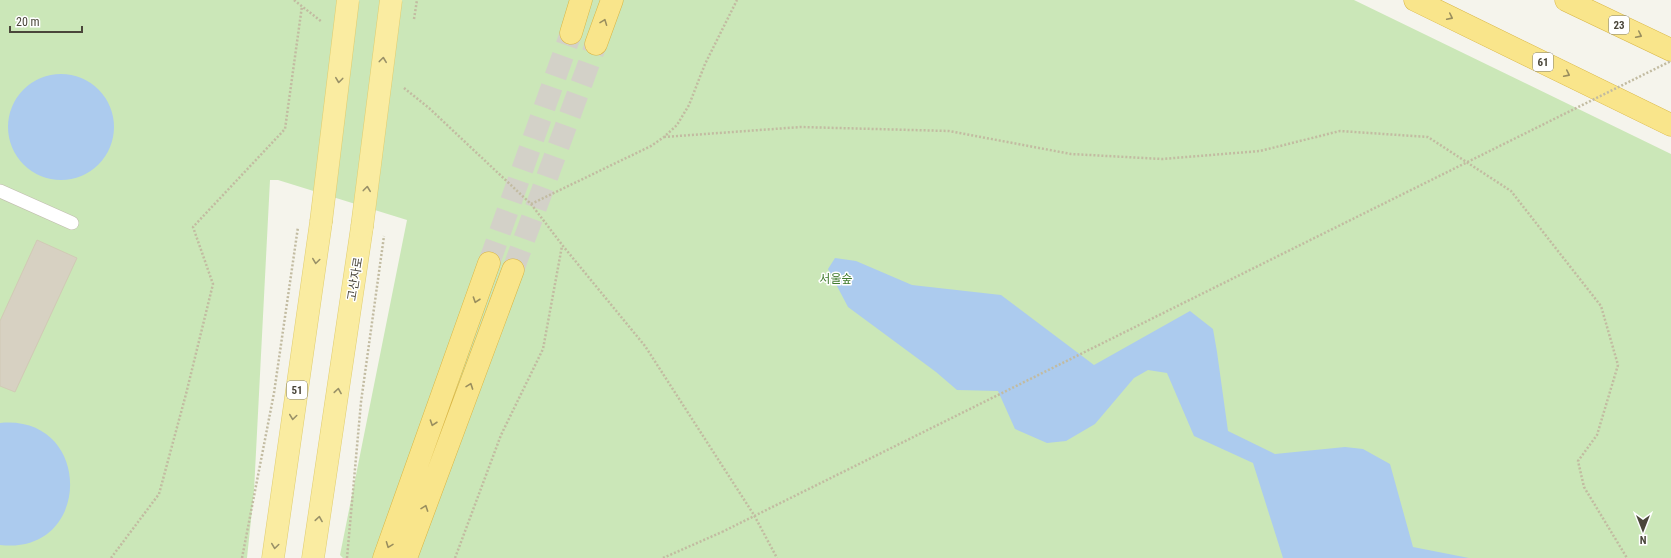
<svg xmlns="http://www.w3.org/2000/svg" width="1671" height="558" font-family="'Roboto Condensed','Noto Sans KR',sans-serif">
<rect width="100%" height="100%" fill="#f5f4ec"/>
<path fill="#cbe7b8" d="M0 0H1354L1671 154V558H343L340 555 407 220 278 180H270L254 491 247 558H0Z"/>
<path fill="#accbee" d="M8 127a53 53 0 1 1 106 0a53 53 0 1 1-106 0Z
M835 258 856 261 912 285 1001 295 1094 365 1190 311 1213 329 1217 352 1228 431 1275 454 1345 447 1363 449 1390 464 1413 547 1469 558H1283L1253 463 1194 436 1167 373 1148 370 1134 378 1095 424 1066 441 1047 443 1015 429 998 391 957 390 936 372 848 307 828 269Z
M0 423C94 414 93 556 0 545Z"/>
<path fill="#d7d1c2" stroke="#d1cab5" d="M37 240 77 258 15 392 0 386V321Z"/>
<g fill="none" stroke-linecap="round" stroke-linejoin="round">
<path stroke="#d3d1c8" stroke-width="22" stroke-dasharray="22 11" stroke-linecap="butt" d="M489 263 571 33
M513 270 596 44"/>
<defs>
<path id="service" d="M0 191 72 223"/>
<path id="primary" d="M273 558 321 222
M313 558 362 227"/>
<path id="trunk" d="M1415 0 1671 125
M1566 0 1671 50
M571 33 581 0
M596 44 612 0
M384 558 489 263
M406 558 513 270"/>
</defs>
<use href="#service" stroke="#c1bdaf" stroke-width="14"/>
<use href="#primary" stroke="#e0cd70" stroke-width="23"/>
<use href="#trunk" stroke="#d8b544" stroke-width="23"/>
<path stroke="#c2bba1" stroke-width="2.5" stroke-dasharray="2 2" stroke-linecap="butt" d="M294 0 322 22
M404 88 429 108 531 204 563 246 645 346 754 515 777 558
M664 137 801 127 949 131 1071 154 1162 159 1260 151 1340 131 1428 137 1511 191 1601 306 1618 365 1597 435 1578 461 1584 487 1627 558
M531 204 651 146 664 137 677 125 689 105 705 64 737 0
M111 558 159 494 186 394 213 284 193 227 285 129 302 6
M455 558 501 435 543 349 562 246
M663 558 722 532"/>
<use href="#service" stroke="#fff" stroke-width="13"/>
<use href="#primary" stroke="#faeca1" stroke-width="22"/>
<use href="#trunk" stroke="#f9e58b" stroke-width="22"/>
<defs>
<path id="primary-bridge" d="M321 222 348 0
M362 227 391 0"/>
</defs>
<use href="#primary-bridge" stroke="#e0cd70" stroke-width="23" stroke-linecap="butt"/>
<path stroke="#c2bba1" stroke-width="2.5" stroke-dasharray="2 2" stroke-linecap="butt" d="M414 19 417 0
M722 532 1671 61
M242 558 274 393 298 227
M347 558 361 402 384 236"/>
<use href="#primary-bridge" stroke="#faeca1" stroke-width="22"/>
</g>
<defs><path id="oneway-chevron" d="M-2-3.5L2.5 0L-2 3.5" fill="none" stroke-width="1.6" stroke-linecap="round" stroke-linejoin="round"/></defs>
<g stroke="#998e5e">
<use href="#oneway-chevron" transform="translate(1450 17) rotate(26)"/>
<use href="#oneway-chevron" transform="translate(604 22) rotate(-69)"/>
<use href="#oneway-chevron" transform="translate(1639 35) rotate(26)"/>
<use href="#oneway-chevron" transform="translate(1567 74) rotate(26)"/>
<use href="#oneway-chevron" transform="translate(476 300) rotate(109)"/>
<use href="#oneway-chevron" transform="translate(470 386) rotate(-70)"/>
<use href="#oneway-chevron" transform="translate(433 423) rotate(109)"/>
<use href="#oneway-chevron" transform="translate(425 508) rotate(-70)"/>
<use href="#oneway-chevron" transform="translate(389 545) rotate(111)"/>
</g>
<g stroke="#999168">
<use href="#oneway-chevron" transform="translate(383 60) rotate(-83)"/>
<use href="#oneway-chevron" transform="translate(339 80) rotate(97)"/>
<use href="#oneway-chevron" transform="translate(367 189) rotate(-83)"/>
<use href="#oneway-chevron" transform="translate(316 261) rotate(98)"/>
<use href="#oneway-chevron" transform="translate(338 391) rotate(-81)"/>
<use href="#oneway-chevron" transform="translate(293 417) rotate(98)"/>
<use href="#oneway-chevron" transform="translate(319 519) rotate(-81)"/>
<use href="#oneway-chevron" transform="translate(275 546) rotate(98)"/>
</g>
<g text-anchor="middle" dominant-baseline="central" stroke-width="3" stroke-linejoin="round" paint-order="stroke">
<g fill="#fff" stroke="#807e75" stroke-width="1">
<rect x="1609" y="16" width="20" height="18" rx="3"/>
<rect x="1533" y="53" width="20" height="18" rx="3"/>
<rect x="287" y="381" width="20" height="18" rx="3"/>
</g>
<g font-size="11" font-weight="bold" fill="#4a463a">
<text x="1619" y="25">23</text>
<text x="1543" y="62">61</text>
<text x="297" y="390">51</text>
</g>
<g font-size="12" fill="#4a463a" stroke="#fff">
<text transform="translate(355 279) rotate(-81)">고산자로</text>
</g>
<g font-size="12" fill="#417b2e" stroke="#fff">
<text x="836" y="279">서울숲</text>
</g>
</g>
<g transform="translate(1643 530) rotate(180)" stroke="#ffffff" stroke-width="3" paint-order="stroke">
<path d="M0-3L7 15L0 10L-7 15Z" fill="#4a463a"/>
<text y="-6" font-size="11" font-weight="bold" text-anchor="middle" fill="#4a463a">N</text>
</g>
<path d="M10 26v6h72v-6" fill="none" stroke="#4a463a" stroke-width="2"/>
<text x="16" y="26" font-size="12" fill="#4a463a" stroke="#ffffff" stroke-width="3" paint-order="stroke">20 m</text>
</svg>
